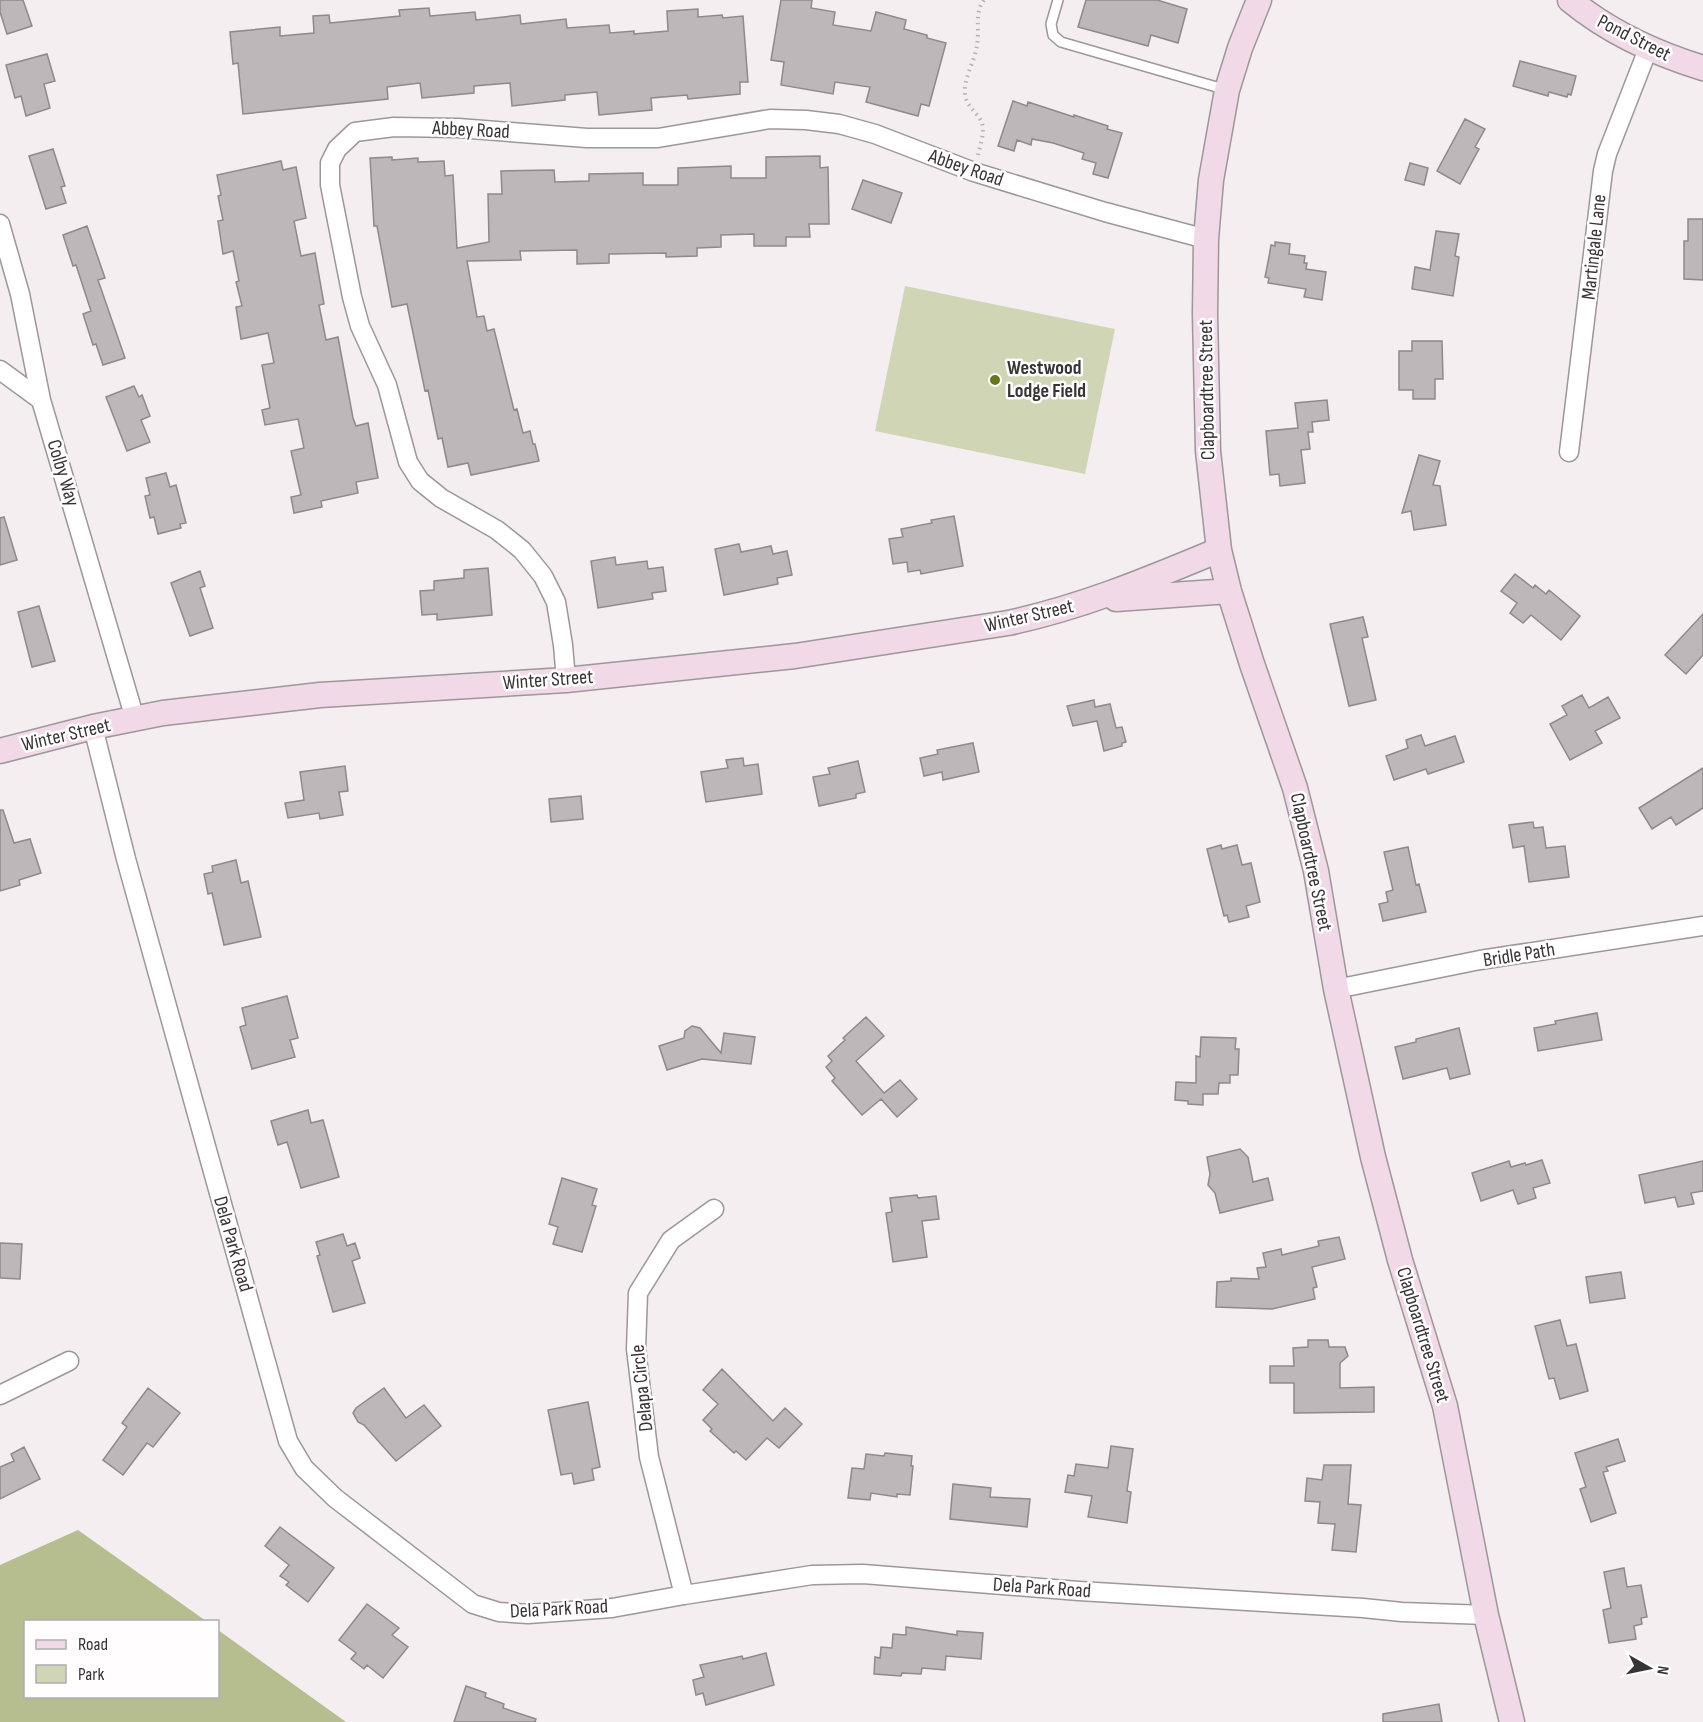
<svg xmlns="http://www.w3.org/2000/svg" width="1703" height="1722" font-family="'Sofia Sans Condensed',sans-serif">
<rect width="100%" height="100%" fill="#f4eef1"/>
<path fill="#d0d6b5" d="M905 286 1115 329 1085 474 875 431Z"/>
<path fill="#b6be8f" d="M78 1530 206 1621 26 1622V1696H218V1630L346 1722H0V1565Z"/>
<path fill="#bdb7ba" stroke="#8e898c" stroke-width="1.5" d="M0 0H23L32 26 7 34 0 12Z
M781 0H812L811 8 835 12 833 25 871 31 876 12 906 20 904 29 927 35V38L946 43 929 106 921 104 918 116 866 102 870 87 835 82 833 94 781 85 784 62 771 60Z
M1086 0H1157L1187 9 1178 43 1151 35 1148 46 1078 27Z
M429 8 430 16 475 12 476 20 520 15 521 24 566 19 567 28 609 25 610 33 634 31V34L668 31 667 11 698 9V17L722 15 723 18 743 16 748 82H740V94L688 99 687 95 651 98 652 110 599 115 597 92 565 95V100L512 106 510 83 474 86V93L422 98 420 83 387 87 388 99 243 114 238 63 233 64 230 32 280 27V36L314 33 313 16 329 15 330 23 400 16 399 10Z
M47 54 55 81 44 84 50 108 26 116 21 96 15 98 6 65Z
M1520 61 1576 76 1571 95 1568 94 1567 97 1549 92 1548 96 1513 86Z
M1013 101 1027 106 1028 102 1074 117V115L1108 126 1107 129 1122 133 1108 178 1093 174 1096 163 1082 159 1084 153 1053 143 1032 139 1031 145 1017 140 1014 151 998 146Z
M1465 119 1485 129 1475 147 1479 149 1460 184 1437 171Z
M53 149 65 186 61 187 66 203 46 209 29 156Z
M820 156V168L828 167 829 224H809L810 237H786V246H754V234L721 235V247L697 248V256L666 257V253L609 254V263L577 264V250L520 251 521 260 467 261 477 317 484 316 487 331 494 329 514 410 517 409 523 433 530 431 533 444H535L539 461 471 475 468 463 448 467 442 438 438 439 428 390 425 391 407 304 392 307 377 226H374L370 158 392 157V160L418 158V162L444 161 445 176 453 175 457 248 489 242 488 194H502L501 171 554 170 555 182 589 181V174L643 173V185H678V168L731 166V178H766V157Z
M281 161 283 170 296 167 306 218 294 221 301 256 315 253 324 304 319 305 326 340 338 337 353 418 356 426 368 423 378 478 356 482 358 493 321 501 322 507 294 513 291 497 301 495 291 451 304 448 298 419 265 425 262 410 270 408 262 365 274 363 268 333 241 339 236 307 242 306 236 282 239 281 233 251 223 254 218 221 223 220 218 196 221 195 217 175Z
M1410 163 1428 168 1424 185 1405 180Z
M863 180 902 193 891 223 852 209Z
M1688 219H1703V280L1684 279V241H1688Z
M87 226 105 278 98 280 125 358 103 365 96 344 93 345 83 314 91 311 76 265 73 266 63 235Z
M1436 231 1459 234 1455 256 1459 257 1453 296 1412 289 1415 267 1430 270Z
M1275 242 1290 244 1289 254 1305 256 1304 263H1307L1306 269 1326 272 1322 300 1304 297 1306 289 1268 283 1269 278 1265 277 1269 257 1271 245 1275 246Z
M1412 341H1442L1443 379H1435V399H1413V390H1399V351H1412Z
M134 386 139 397 142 395 150 416 141 420 150 442 127 451 106 397Z
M1327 400 1329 420 1312 422 1313 432H1308L1310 449 1301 450 1305 483 1280 486 1279 474 1270 475 1266 431 1298 428 1295 403Z
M1419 455 1440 461 1433 485 1440 486 1446 525 1414 530 1411 511 1402 513Z
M166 473 170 487 176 485 186 523 180 524 181 528 158 534 154 517 150 518 145 496 150 495 146 478Z
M954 516 963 566 921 574 920 570 908 572 907 562 893 564 889 539 903 537 901 529 932 523 931 520Z
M4 517 17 560 0 565V518Z
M739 544 741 552 771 546 773 554 787 551 792 575 777 578 778 584 724 595 715 549Z
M615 557 616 565 647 561 648 569 663 567 666 591 652 593 653 599 598 608 591 561Z
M488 568 492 615 437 620V614L422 615 420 591 434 590V581L464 578V570Z
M200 571 205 586 200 588 213 628 190 636 171 583Z
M1515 574 1533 588 1535 585 1546 594 1549 590 1580 616 1561 640 1531 615 1523 623 1510 613 1517 603 1501 591Z
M39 606 55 661 32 667 18 612Z
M1703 614V655L1686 674 1665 655Z
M1363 617 1368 637 1362 638 1376 700 1349 706 1330 624Z
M1582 695 1589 708 1608 697 1620 718 1595 731 1602 743 1570 760 1550 724 1567 715 1562 706Z
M1094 700 1095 707 1110 704 1116 728 1122 727 1126 742 1122 743V746L1104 751 1097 721 1073 726 1067 706Z
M1421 735 1425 746 1455 736 1464 762 1428 774 1426 769 1394 780 1386 756 1408 748 1406 740Z
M973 743 979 772 943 780 942 772 924 776 920 758 938 754 937 750Z
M743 758 744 766 758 764 762 794 706 802 701 772 728 768 726 760Z
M858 761 865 792 856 794V798L819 806 813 777 830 774 828 768Z
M345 766 348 791 339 792 343 815 320 819 319 813 288 818 285 803 304 800 300 772Z
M1703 768V808L1676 825 1671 817 1652 829 1639 808Z
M581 796 583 819 551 822 549 799Z
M0 810H3L14 843 30 839 41 873 19 880 20 885 0 891Z
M1533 822 1534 828 1543 827 1546 848 1565 846 1569 877 1529 882 1524 846 1513 848 1509 825Z
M1221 845 1222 849 1237 845 1242 865 1251 863 1260 902 1246 906 1249 917 1229 922 1227 915 1224 916 1207 849Z
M1408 847 1416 885 1419 884 1426 912 1383 921 1379 904 1388 902 1386 892 1393 890 1384 852Z
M236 860 241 883 248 881 261 937 224 945 212 893 208 894 204 874 213 872 212 866Z
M287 996 298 1038 290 1040 295 1057 252 1069 240 1027 246 1025 242 1008Z
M1597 1013 1602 1040 1538 1051 1534 1028 1556 1024 1555 1021Z
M866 1017 884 1036 856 1061 884 1093 900 1080 917 1099 897 1117 881 1099 862 1115 832 1081 835 1078 826 1067 832 1061 828 1056 845 1040 843 1038Z
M692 1026 700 1028 721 1053 724 1033 755 1037 751 1064 702 1059 667 1070 659 1046 684 1038 685 1031Z
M1459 1028 1470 1074 1450 1079 1447 1068 1403 1079 1395 1047 1416 1042V1039Z
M1201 1037 1236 1038 1235 1049H1239L1238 1075H1230V1083H1219L1218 1094H1203V1105L1188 1104V1101L1175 1100 1176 1082 1196 1083V1056L1200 1057Z
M308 1110 311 1123 323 1120 339 1177 301 1188 287 1142 278 1145 271 1121Z
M1240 1149 1248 1157 1253 1182 1268 1178 1273 1200 1220 1213 1215 1193 1208 1185 1210 1174 1207 1157Z
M1542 1160 1550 1183 1533 1188 1536 1198 1518 1204 1513 1190 1481 1201 1472 1173 1509 1161 1511 1167 1525 1163 1526 1165Z
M1703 1161V1191L1691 1193 1694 1204 1678 1207 1675 1197 1645 1203 1639 1175Z
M562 1178 597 1189 592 1205 596 1206 582 1252 553 1244 558 1227 549 1224Z
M917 1195 918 1198 936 1196 939 1219 922 1221 927 1257 893 1262 886 1213 892 1212 890 1198Z
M343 1234 347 1246 355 1243 360 1258 352 1261 365 1303 333 1312 317 1256 320 1255 316 1242Z
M1339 1237 1345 1259 1312 1267 1317 1287 1313 1288 1315 1299 1272 1309 1216 1307 1217 1282 1231 1281V1278L1259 1279 1257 1268 1266 1267 1263 1253 1281 1249 1282 1255 1319 1246 1318 1241Z
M0 1243 22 1244 20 1279 0 1278Z
M1621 1272 1625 1298 1590 1303 1586 1277Z
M1560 1320 1567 1346 1576 1344 1588 1391 1560 1399 1554 1378 1549 1379 1535 1326Z
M1308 1340H1328L1329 1347H1345L1348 1356 1340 1363V1388L1374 1387V1412L1294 1413V1383H1270V1366H1294L1293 1348 1308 1347Z
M722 1369 773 1421 785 1408 802 1424 779 1448 767 1438 746 1460 736 1451 734 1453 710 1431 712 1429 703 1420 718 1404 703 1390Z
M148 1388 180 1413 153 1447 147 1443 123 1475 103 1460 127 1427 122 1423Z
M384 1388 406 1418 424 1405 441 1426 396 1461 364 1425 358 1422 353 1413 356 1408Z
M588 1402 600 1467 592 1469 594 1480 574 1484 572 1473 561 1475 548 1410Z
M1618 1439 1625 1461 1606 1467 1608 1471 1603 1472 1616 1513 1591 1522 1580 1489 1586 1487 1575 1453Z
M1111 1446 1133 1449 1127 1491 1131 1492 1127 1523 1088 1517 1092 1496 1065 1492 1068 1475 1074 1476 1076 1464 1108 1468Z
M24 1447 40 1479 0 1499V1467L14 1461 11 1454Z
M885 1453 912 1456 911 1466H913L910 1495 897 1494V1497L871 1493 870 1500 848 1498 852 1468 864 1469 866 1454 884 1456Z
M1324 1465H1351L1348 1504 1361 1505 1356 1552 1332 1550 1335 1524 1318 1523 1320 1502 1305 1501 1307 1478 1322 1480Z
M953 1484 991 1488 990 1497 1030 1499 1027 1527 950 1519Z
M280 1527 334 1568 308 1602 286 1585 289 1582 280 1576 289 1565 265 1546Z
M1624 1568 1627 1587 1641 1585 1647 1617 1641 1618 1642 1624 1634 1626 1636 1639 1609 1643 1603 1610 1611 1608 1604 1572Z
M367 1604 399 1628 392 1635 408 1647 383 1678 367 1665 364 1669 351 1659 356 1653 339 1640Z
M906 1627 957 1635V1631L983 1633 981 1659 946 1656 945 1670 922 1668 921 1674 902 1673 901 1676 874 1674 875 1657 880 1658 881 1647 892 1648 893 1634 906 1635Z
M766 1653 774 1685 706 1705 703 1693 696 1695 693 1680 704 1677 700 1665 742 1656 743 1659Z
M466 1686 486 1693 485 1697 504 1704 503 1708 536 1719 535 1722H454Z
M1439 1704 1442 1722H1383V1714Z"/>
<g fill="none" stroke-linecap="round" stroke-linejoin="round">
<defs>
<path id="lane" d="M1058 0 1051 24 1053 35 1061 42 1227 90"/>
<path id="street" d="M0 224 20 294 41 400 135 719
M0 370 41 400
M1569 452 1603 171 1607 154 1648 49
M566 680 563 645 556 602 543 576 522 550 497 530 441 498 420 481 408 462 387 385 360 326 352 297 330 185V163L337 149 355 132 394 127 458 128 587 138H658L770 119 806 120 839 124 875 134 974 172 1105 212 1206 239
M93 727 126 859 288 1441 304 1468 335 1498 473 1604 499 1612 528 1614 612 1608 684 1595 812 1575 863 1574 1079 1591 1363 1608 1402 1612 1486 1615
M1336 989 1480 960 1703 926
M0 1395 69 1361
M684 1595 649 1457 636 1349 638 1293 671 1240 714 1209"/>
<path id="secondary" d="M1259 0 1240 48 1227 90 1211 180 1206 239 1205 314 1208 451 1219 550 1229 591 1252 664 1295 788 1316 871 1336 989 1373 1157 1400 1260 1445 1406 1486 1615 1512 1722
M1570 0C1610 33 1654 53 1703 68
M1116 599 1229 591
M0 751 93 727 163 713 320 695 566 680 795 656 1008 623C1083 607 1149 579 1219 550"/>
</defs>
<use href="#lane" stroke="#9c9799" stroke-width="12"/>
<use href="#street" stroke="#9c9799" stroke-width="21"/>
<use href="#secondary" stroke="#9c9799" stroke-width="27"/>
<path stroke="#b6b1b3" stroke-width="4" stroke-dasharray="1.5 4.5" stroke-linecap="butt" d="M978 155C980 146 985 132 982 123 978 113 967 107 965 95 963 79 975 61 977 45 980 30 974 12 984 0"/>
<use href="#lane" stroke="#fff" stroke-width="9"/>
<use href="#street" stroke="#fff" stroke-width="18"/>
<use href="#secondary" stroke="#f2d9e7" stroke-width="24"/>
</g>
<circle fill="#69741e" stroke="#fffdfe" stroke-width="2" cx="995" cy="380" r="6"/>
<g text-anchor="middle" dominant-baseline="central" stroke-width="5" stroke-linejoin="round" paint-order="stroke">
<g font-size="20" fill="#363435" stroke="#fffdfe">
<text transform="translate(1634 38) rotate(27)">Pond Street</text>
<text transform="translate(471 130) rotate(3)">Abbey Road</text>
<text transform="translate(966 168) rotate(19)">Abbey Road</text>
<text transform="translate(1594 247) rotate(-84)">Martingale Lane</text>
<text transform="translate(1207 390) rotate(-91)">Clapboardtree Street</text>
<text transform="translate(63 473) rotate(73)">Colby Way</text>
<text transform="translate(1029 616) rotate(-13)">Winter Street</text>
<text transform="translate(548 680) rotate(-4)">Winter Street</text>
<text transform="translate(66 735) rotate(-13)">Winter Street</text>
<text transform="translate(1311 862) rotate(78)">Clapboardtree Street</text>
<text transform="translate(1519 955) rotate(-9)">Bridle Path</text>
<text transform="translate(233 1244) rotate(74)">Dela Park Road</text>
<text transform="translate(1423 1335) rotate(73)">Clapboardtree Street</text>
<text transform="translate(642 1388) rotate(-96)">Delapa Circle</text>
<text transform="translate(1042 1588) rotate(4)">Dela Park Road</text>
<text transform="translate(559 1609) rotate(-3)">Dela Park Road</text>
</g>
<g font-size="20" font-weight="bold" fill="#363435" stroke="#fffdfe" text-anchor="start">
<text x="1007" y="368">Westwood<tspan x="1007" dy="23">Lodge Field</tspan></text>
</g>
</g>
<rect x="24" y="1620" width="195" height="78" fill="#fffdfe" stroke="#afadae" stroke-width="1.5"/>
<rect x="36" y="1640" width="30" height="9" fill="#f2d9e7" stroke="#afadae" stroke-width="1.5"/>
<text x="78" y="1650" font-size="18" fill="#363435">Road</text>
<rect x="36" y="1665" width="30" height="18" fill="#d0d6b5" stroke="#afadae" stroke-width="1.5"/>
<text x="78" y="1680" font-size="18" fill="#363435">Park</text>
<g transform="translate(1649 1668) rotate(99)" stroke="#fffdfe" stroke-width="4.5" paint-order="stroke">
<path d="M0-4.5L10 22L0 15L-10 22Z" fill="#363435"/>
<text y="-9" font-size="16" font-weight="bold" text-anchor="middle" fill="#363435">N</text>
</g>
</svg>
